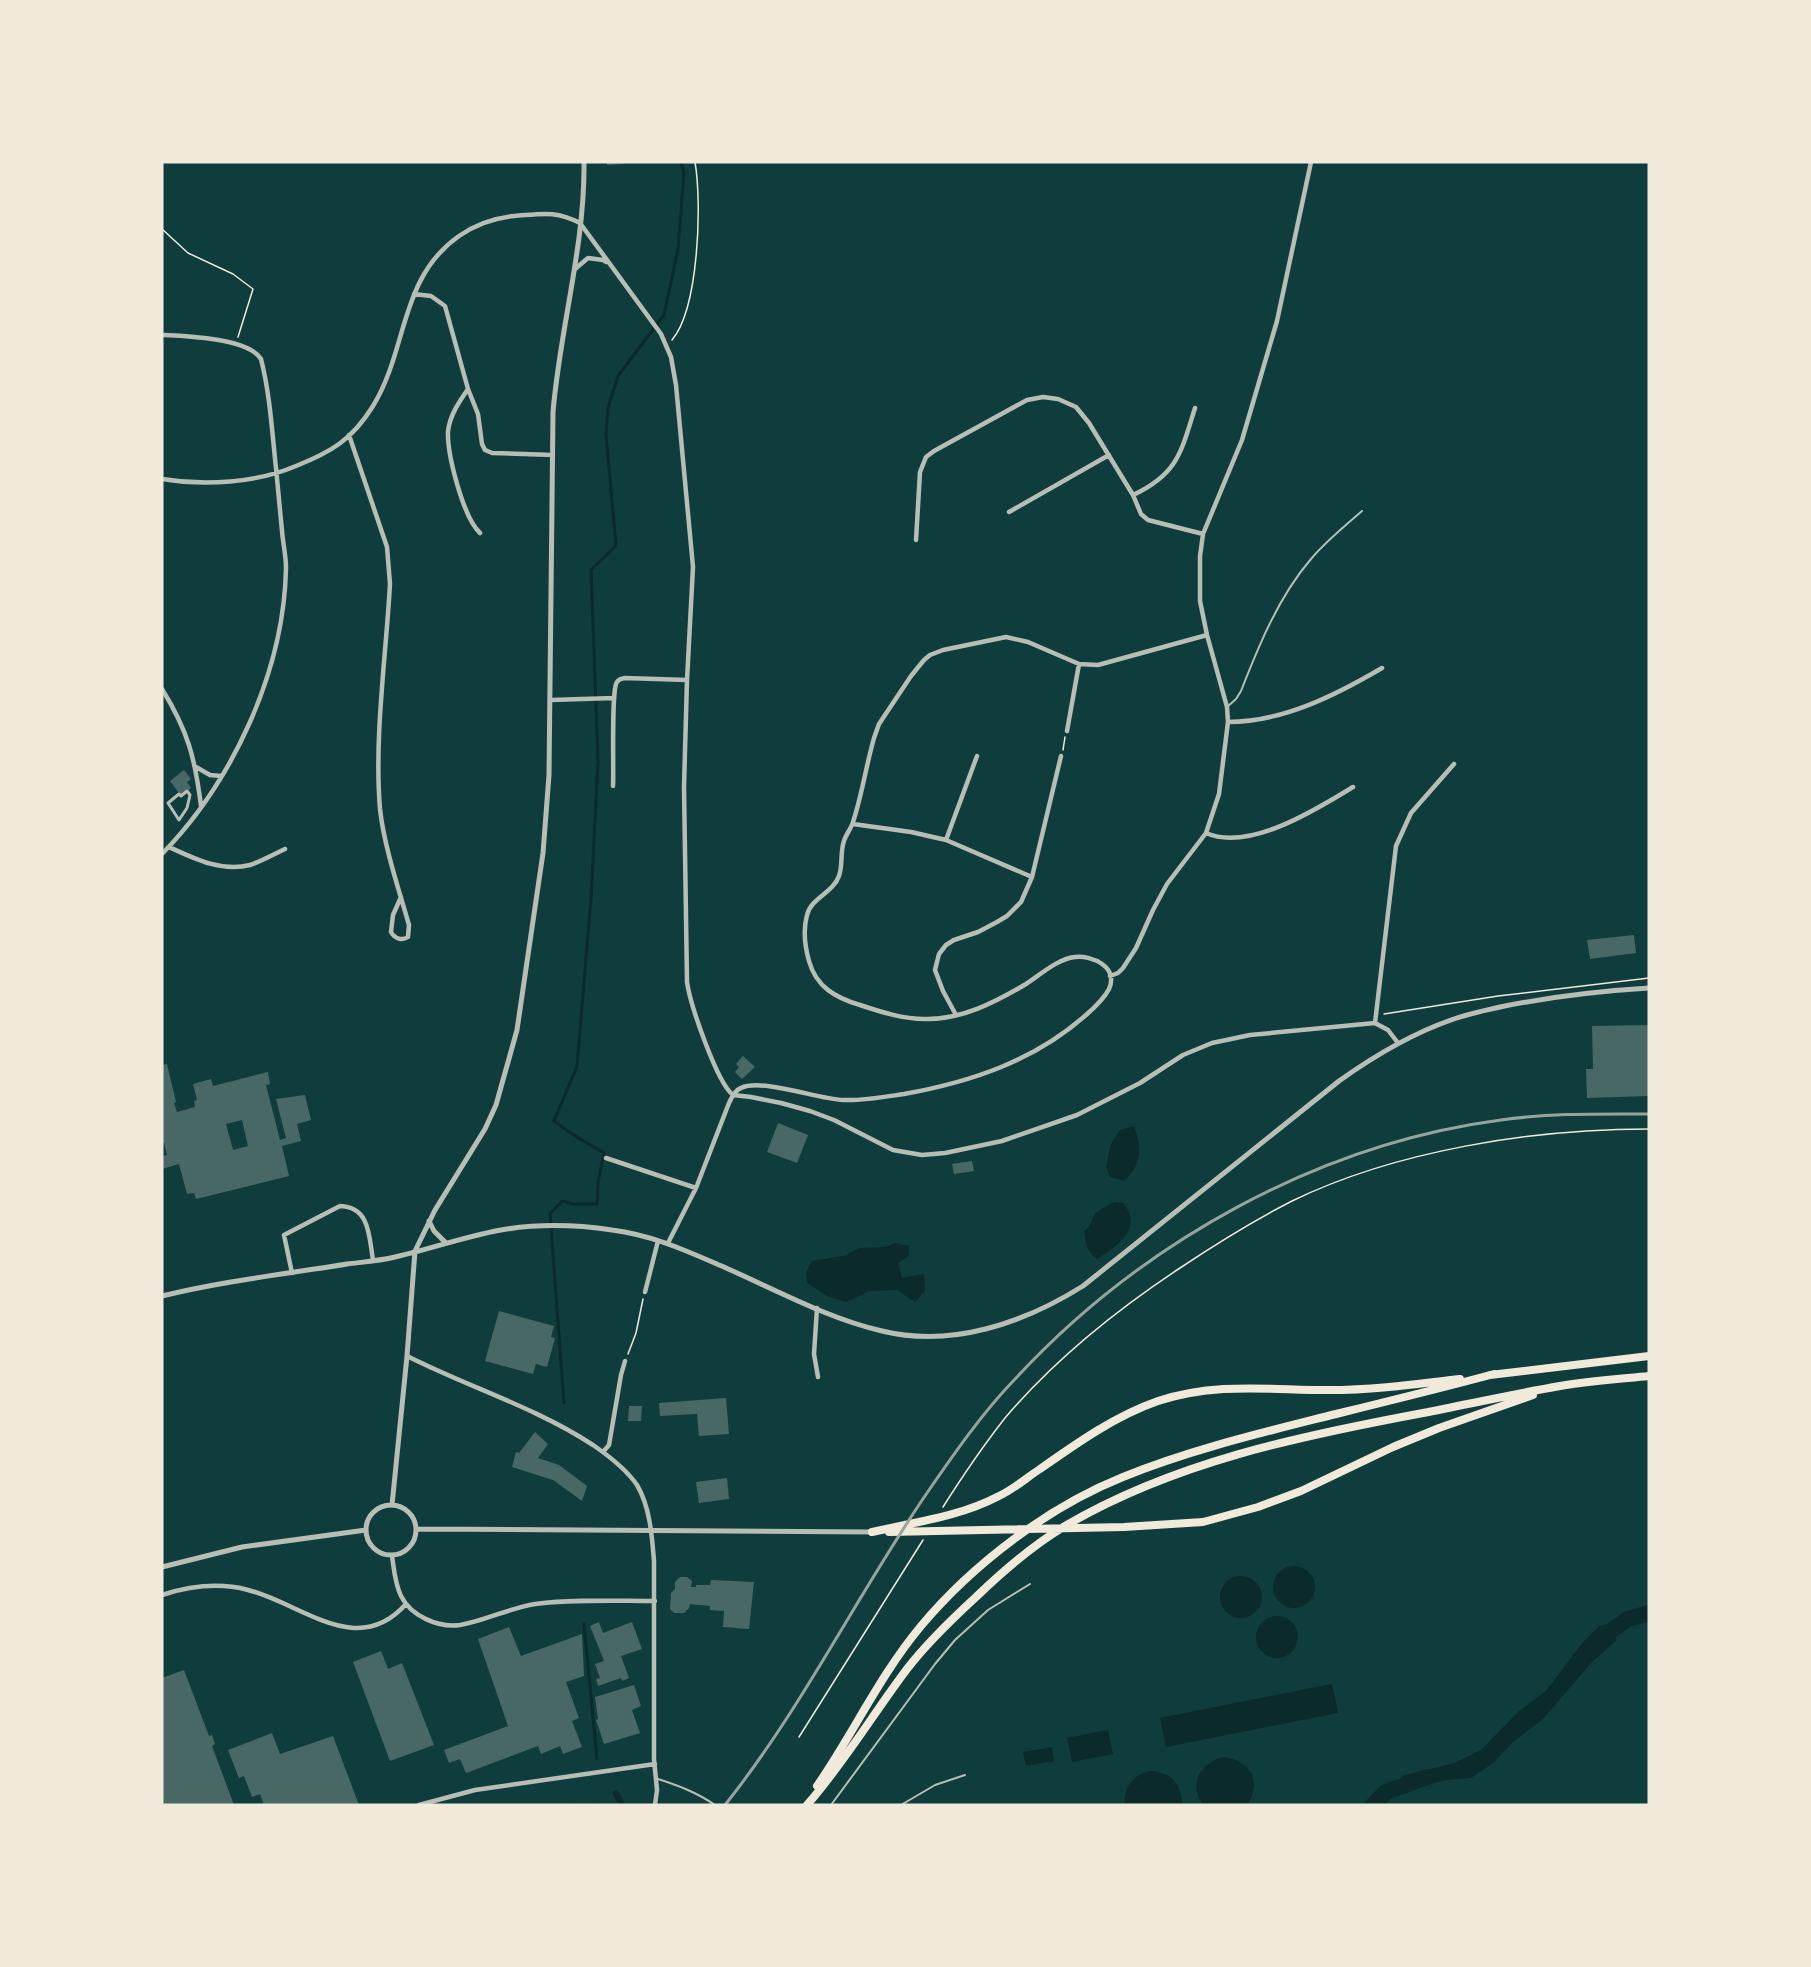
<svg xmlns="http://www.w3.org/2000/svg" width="1811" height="1967" font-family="'Exo 2',sans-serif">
<rect width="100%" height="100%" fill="#0f3d3e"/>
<path fill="#0a2a2b" d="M1134 1126C1142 1147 1142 1166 1124 1181L1110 1177 1106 1167 1111 1144 1120 1130Z
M1114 1202 1123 1203C1144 1227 1118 1246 1097 1259 1086 1251 1086 1243 1084 1231L1089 1227 1095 1213Z
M895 1243 909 1246V1256L898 1263 902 1278 924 1274 925 1291 915 1302 897 1290 869 1291 846 1302 827 1296 807 1283 806 1273 812 1261 843 1256 859 1248 886 1247Z
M1273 1587a21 21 0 1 1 42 0a21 21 0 1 1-42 0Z
M1220 1597a21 21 0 1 1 42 0a21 21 0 1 1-42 0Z
M1256 1637a21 21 0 1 1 42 0a21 21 0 1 1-42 0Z
M1606 1625 1617 1640 1591 1663 1543 1719 1513 1742 1493 1763 1471 1778 1447 1780 1413 1788 1401 1776 1455 1763 1481 1750 1519 1711 1546 1691 1580 1646 1599 1626Z
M1332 1684 1338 1713 1166 1747 1160 1718Z
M1108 1730 1113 1754 1072 1762 1067 1738Z
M1052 1747 1054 1761 1026 1766 1023 1752Z
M1223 1757C1250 1760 1263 1781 1247 1805H1203C1188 1783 1200 1764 1223 1757Z
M1150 1771C1171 1772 1182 1784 1182 1805H1125C1123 1787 1133 1775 1150 1771Z
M617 1789 625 1804 629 1805H558L577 1803 618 1804 612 1792Z"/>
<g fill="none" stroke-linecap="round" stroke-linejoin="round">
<path stroke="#0a2a2b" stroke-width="3" d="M564 1403 550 1214 562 1201 574 1204H597L598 1182 604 1153 572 1134 554 1121 577 1066 591 899 598 761 591 570 616 546 606 435 608 408 618 376 664 315 678 249 684 173 681 162
M584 1624 597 1759"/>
<path stroke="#0a2a2b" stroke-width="16" d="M1592 1644 1628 1619 1649 1613
M1373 1805 1386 1792 1427 1777"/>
</g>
<path fill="#486865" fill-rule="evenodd" d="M607 162H624V164L607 165Z
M184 770 191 779 187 782 191 788 181 796 170 781Z
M1634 935 1636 953 1590 959 1587 940Z
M1649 1025V1096L1587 1098 1586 1069H1593L1592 1026Z
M743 1056 755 1067 742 1079 735 1072 739 1067 736 1064Z
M167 1064 176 1102 174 1103 177 1112 195 1107 194 1101 197 1100 193 1084 211 1079 213 1086 268 1072 270 1084 266 1085 280 1140 286 1138 276 1099 305 1095 311 1120 297 1124 301 1141 282 1146 289 1176 196 1199 194 1193 187 1194 179 1164 162 1169V1156L167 1155 164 1143H162V1065ZM242 1120 248 1146 233 1150 226 1124Z
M778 1123 808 1135 797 1163 767 1152Z
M972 1161 974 1171 954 1174 952 1164Z
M499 1311 554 1326 551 1337 555 1338 547 1367 536 1364 533 1374 485 1361Z
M726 1398 729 1434 699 1436 697 1414 660 1416 659 1403Z
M629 1406H642L641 1421H628Z
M535 1432 548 1444 538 1458 559 1465 587 1486 582 1501 553 1480 512 1467 516 1452 519 1453Z
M727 1478 729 1499 699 1503 696 1482Z
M680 1577H687L692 1581 691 1587H696V1585H710L711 1580 754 1582 749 1629 723 1627 724 1611 710 1610V1606L690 1604 689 1608 684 1613H674L670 1609 671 1593 675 1589V1582Z
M599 1622 603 1633 632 1622 642 1649 621 1656 629 1678 622 1681 621 1678 598 1686 596 1679 600 1678 595 1664 604 1661 590 1626Z
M509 1627 521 1656 582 1634 584 1676 566 1682 579 1718 572 1721 582 1747 563 1754 560 1746 541 1754 538 1746 466 1773 460 1759 449 1763 444 1750 508 1726 478 1639Z
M381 1651 388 1669 402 1663 434 1745 390 1761 353 1662Z
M184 1670 209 1736 212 1735 215 1744 212 1746 234 1805H162V1678Z
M634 1685 641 1706 632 1710 640 1733 604 1744 596 1720 598 1719 595 1697Z
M272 1733 280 1754 333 1736 359 1805H264L260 1794 252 1797 244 1776 239 1778 228 1750Z"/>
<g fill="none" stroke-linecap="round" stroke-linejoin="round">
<path stroke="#f1e9da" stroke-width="1.5" d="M162 229 188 253 233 274 253 289 238 337
M672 340C699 308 702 203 695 162
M1063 750 1065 737
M1384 1014 1498 996 1649 978
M628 1354 636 1333 643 1299
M943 1507C962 1477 983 1446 1005 1418 1055 1359 1115 1311 1180 1268 1216 1244 1253 1221 1292 1201 1397 1150 1534 1129 1649 1129
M799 1737 923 1540"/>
<path stroke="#b8beb3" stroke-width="2" d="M1227 707 1236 699 1241 691C1259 645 1279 596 1311 559 1326 541 1345 526 1362 511
M655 1778C677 1785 696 1792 715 1805
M831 1805 935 1664 955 1640 988 1610 1030 1584
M901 1805 935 1785 965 1775"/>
<path stroke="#b8beb3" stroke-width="3" d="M187 791 190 795 187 808 179 820 168 803 179 794 181 796Z"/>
<path stroke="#b8beb3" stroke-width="4.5" d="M575 269 588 258 603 260 606 262
M414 294 431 296 445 306 468 389 478 414 482 444 485 450 492 453 553 455
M162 335C185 336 248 338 261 359 270 394 272 432 276 468 278 489 280 510 282 531 283 543 286 556 286 568 284 671 233 781 162 854
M468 389C459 402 450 415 448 431 447 454 463 517 480 533
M349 435 387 547 390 584C386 656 374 738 380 809 384 846 399 890 409 925L408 937C402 941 395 939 391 932L393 915 401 897
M162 479C205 486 256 483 296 466 331 452 352 440 373 406 408 349 399 278 459 236 476 224 494 218 514 216 541 214 555 210 580 223L661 334 671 357 676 385 693 567 687 680 684 787 687 982C690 1004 717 1083 733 1095
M1133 495C1178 474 1181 452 1195 408
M1009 512 1109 455
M916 540 920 472 926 457 934 451 1027 400 1043 397 1058 399 1076 407 1089 423 1133 495 1141 514 1148 520 1203 534
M162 689C188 731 195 758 201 806
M551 700 614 698
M1228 722C1283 722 1336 695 1382 668
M1067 731 1079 664
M196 767 210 775 221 776
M613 786C614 771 611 689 617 682 620 678 622 679 625 678L687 680
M853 824 911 832 946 840 1032 877
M1206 833C1249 852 1317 809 1353 787
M946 840 977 756
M169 847C195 859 221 872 250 865 262 861 274 854 285 849
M1110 976 1118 973 1123 968 1136 948 1153 910 1167 884 1206 833 1219 794 1228 722 1227 707 1207 635 1200 601V556L1203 534 1242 440 1277 321 1311 162
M956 1015 943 991 935 970 939 954 946 945 954 940 978 932 997 922 1007 916 1021 902 1032 877 1061 756
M1375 1023 1396 846 1411 813 1454 764
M733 1095 751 1097 781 1103 810 1111 834 1120 893 1150 922 1155 945 1153 1002 1141 1077 1115 1140 1083 1183 1055 1212 1043 1250 1035 1375 1023 1388 1030 1398 1043
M606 1158 696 1188
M668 1243 696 1188 729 1103C732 1097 735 1090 741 1088 762 1078 817 1099 843 1100 863 1101 884 1097 904 1094 971 1082 1034 1061 1086 1015 1094 1008 1104 999 1109 989 1119 967 1092 955 1075 957 1057 959 1040 975 1026 984 996 1002 961 1020 925 1019 903 1019 881 1012 860 1005 836 998 816 987 809 961 805 947 803 930 807 915 811 898 833 893 839 876 843 865 840 852 844 841 846 834 851 829 853 822 862 795 866 766 874 738L879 724 911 676 924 660 930 655 943 650 1006 637 1028 642 1079 664 1098 665 1207 635
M292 1273 284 1235 340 1206C370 1207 369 1236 373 1260
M645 1292 658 1241
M817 1308 814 1354 818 1377
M407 1356C468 1387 535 1407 593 1445 609 1456 626 1469 637 1485 650 1507 652 1536 654 1561V1759L657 1790 655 1805
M603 1452 609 1445 621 1375 625 1361
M392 1556C394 1569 395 1584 401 1596 411 1616 438 1628 460 1625 485 1621 509 1608 535 1604 574 1599 616 1601 655 1601
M162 1595C190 1586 218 1582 248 1590 303 1604 357 1659 406 1604
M419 1805 475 1790 655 1764"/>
<path stroke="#b8beb3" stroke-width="5" d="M429 1221 434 1231 446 1243
M162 1296C223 1281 286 1274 347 1264 363 1262 379 1261 395 1257 432 1249 468 1235 507 1229 541 1224 578 1225 612 1230 653 1235 689 1252 726 1268 776 1290 829 1319 882 1331 952 1348 1024 1323 1083 1286L1339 1081C1374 1056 1411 1034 1451 1020 1467 1014 1483 1011 1500 1007 1549 997 1599 991 1649 988
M366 1530a25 25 0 1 1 50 0a25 25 0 1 1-50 0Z
M392 1505 407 1356 415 1251 435 1210 485 1129 496 1105 517 1030 543 853 549 775 553 412C560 328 585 246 584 162
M417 1529 872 1532
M162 1567 242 1547 366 1530"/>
<path stroke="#f1e9da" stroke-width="8" d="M1490 1375 1649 1356
M872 1532C915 1522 959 1517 999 1496 1014 1489 1026 1478 1040 1469 1077 1443 1115 1416 1158 1401 1217 1382 1269 1390 1329 1390 1373 1390 1417 1384 1460 1379
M889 1532 1124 1527 1203 1522 1258 1507 1301 1491 1393 1447 1439 1428 1533 1395
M817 1786C853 1734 880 1675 921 1626 973 1564 1048 1507 1123 1477 1192 1449 1265 1432 1336 1414 1389 1401 1442 1388 1494 1374
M807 1805C844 1763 873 1714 907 1669 927 1643 952 1619 976 1597 1003 1571 1033 1545 1065 1526 1174 1462 1300 1436 1423 1413 1469 1404 1514 1394 1560 1386 1590 1381 1619 1379 1649 1376"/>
<path stroke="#97a49c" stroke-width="3" d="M725 1805C803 1707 858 1593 929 1490 956 1451 983 1412 1016 1378 1141 1243 1318 1144 1501 1120 1551 1113 1600 1114 1649 1114"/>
</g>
<rect width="1811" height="1967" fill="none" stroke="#f1e9da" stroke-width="327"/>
</svg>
